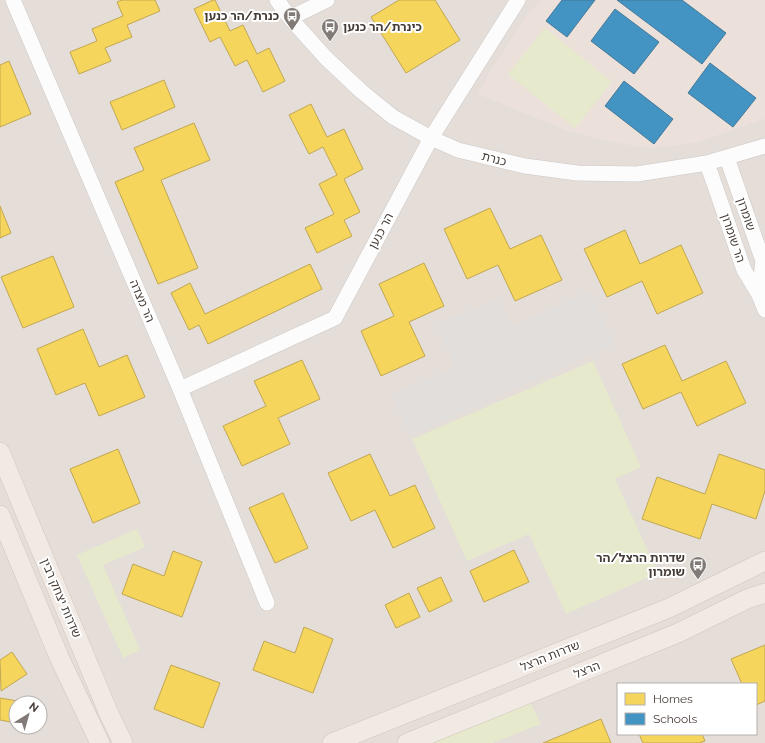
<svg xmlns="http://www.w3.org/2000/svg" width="765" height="743" font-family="Raleway,'Noto Sans Hebrew',sans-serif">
<rect width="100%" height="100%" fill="#f0edeb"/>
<path fill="#e4ddd8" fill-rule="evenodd" d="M0 0H765V743H0ZM618 684H756V734H618ZM16 703H40V727H16Z"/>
<path fill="#ebe1da" d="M541 0H765V119L695 143 649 148 612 142 568 131 478 94 488 75 526 16Z"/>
<path fill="#e6e9cc" d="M545 28 612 82 575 128 508 74Z
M593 361 641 467 615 479 658 573 566 614 529 534 467 561 412 439Z
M137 529 145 547 103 565 140 650 123 658 77 555Z
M527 696 541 724 493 743H417Z"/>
<path fill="#e2dedc" d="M589 291 615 344 411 436 391 395 455 367 436 324 499 299 512 327Z"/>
<path fill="#f6d55c" stroke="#c1a751" d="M122 0H155L160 11 127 25 132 37 105 48 111 61 79 74 70 52 97 41 92 29 123 16 117 2Z
M213 0H215L230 31 243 25 257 54 269 48 285 81 263 92 247 60 235 66 220 37 210 42 194 9Z
M399 0H435L460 40 406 73 371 17Z
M9 61 31 114 0 127V65Z
M164 80 175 107 122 130 110 102Z
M311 104 327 137 344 129 363 169 344 179 360 212 344 220 352 236 317 253 305 228 334 214 319 184 337 175 323 147 309 154 289 115Z
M194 123 210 160 161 180 198 268 158 284 115 182 144 170 134 148Z
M0 206 11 233 0 238Z
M490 208 510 249 541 235 562 280 515 301 498 265 467 279 444 229Z
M625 230 640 264 681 245 703 293 657 314 642 281 607 297 584 249Z
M53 256 74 307 23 328 1 277Z
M424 263 444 306 409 322 425 356 381 376 361 331 394 316 379 284Z
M310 264 322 289 208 344 199 325 189 330 171 293 190 283 205 314Z
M83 329 99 367 127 355 145 397 99 416 85 383 56 395 37 349Z
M665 345 682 381 726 361 746 403 697 426 681 392 643 409 622 364Z
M302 360 320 399 278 418 290 444 242 466 223 426 266 406 254 381Z
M118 449 140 503 93 523 70 469Z
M370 454 390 496 415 485 435 528 393 548 375 510 351 521 328 473Z
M719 454 765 470V491L756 519 712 504 700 539 642 519 657 477 705 494Z
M283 493 308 548 275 563 249 508Z
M514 550 529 582 484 602 470 571Z
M173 551 202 562 182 617 122 594 133 564 164 576Z
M441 577 452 601 429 612 417 588Z
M409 593 420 617 396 628 385 605Z
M304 627 333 639 313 693 253 670 264 641 295 653Z
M765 645V701L756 705V684H742L731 659Z
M12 652 27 674 1 691 0 660Z
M171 665 220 683 203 728 154 709Z
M0 698 29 703H16V723L0 720Z
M601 719 611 743H543Z
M639 734H702L705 741 699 743H643Z"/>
<path fill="#4393c3" stroke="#447999" d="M562 0H595L567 37 546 21Z
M617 0H682L726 33 702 64Z
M615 9 659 42 634 74 591 41Z
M710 63 756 98 733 127 688 93Z
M624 81 673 119 654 144 605 106Z"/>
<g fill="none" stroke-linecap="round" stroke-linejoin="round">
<defs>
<path id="minor" d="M13 0 180 389 267 603
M277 0 290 18 326 58 361 91 393 117 431 138 458 150 525 166 577 173 637 174 707 163 765 146
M290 18 327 0
M727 158 763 261 759 295
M707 163 744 270 759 295 765 310
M180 389 335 318 431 138 518 0"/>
<path id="major" d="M0 452 109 714 123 743
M0 515 59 657 100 743
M332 743 669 608 765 561
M407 743 678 633 747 599 765 593"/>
</defs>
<use href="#minor" stroke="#cdc9c7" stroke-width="16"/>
<use href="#major" stroke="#d2c4b9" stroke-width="20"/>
<use href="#minor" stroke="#fdfcfc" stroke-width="15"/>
<use href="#major" stroke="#f1eae4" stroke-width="19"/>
</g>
<defs>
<symbol id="bus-pin" viewBox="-11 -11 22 30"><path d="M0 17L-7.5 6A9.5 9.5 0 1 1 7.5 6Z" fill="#827a76" stroke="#fff"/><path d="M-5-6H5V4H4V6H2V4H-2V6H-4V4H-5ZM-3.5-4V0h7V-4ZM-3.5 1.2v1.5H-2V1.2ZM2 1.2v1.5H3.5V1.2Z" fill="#fff"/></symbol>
</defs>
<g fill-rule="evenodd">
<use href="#bus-pin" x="282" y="6" width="20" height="27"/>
<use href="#bus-pin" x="320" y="17" width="20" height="27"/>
<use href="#bus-pin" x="688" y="555" width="20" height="27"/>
</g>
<g text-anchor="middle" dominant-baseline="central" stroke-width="4" stroke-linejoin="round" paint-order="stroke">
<g font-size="12" font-weight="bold" fill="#463c37" stroke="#fff" text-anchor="end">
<text x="279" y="16">כנרת/הר כנען</text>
<text x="343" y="27" text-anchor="start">כינרת/הר כנען</text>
<text x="685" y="558">שדרות הרצל/הר<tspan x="685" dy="14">שומרון</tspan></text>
</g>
<g font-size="12" fill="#463c37" stroke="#fff">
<text transform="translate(494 159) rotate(14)">כנרת</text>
<text transform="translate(746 214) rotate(71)">שומרון</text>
<text transform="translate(381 231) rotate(-62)">הר כנען</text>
<text transform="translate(733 238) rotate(71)">הר שומרון</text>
<text transform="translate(142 301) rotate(67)">הר מצדה</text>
<text transform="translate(61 598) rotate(67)">שדרות יצחק רבין</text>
<text transform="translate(550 656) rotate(-22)">שדרות הרצל</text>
<text transform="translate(587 670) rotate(-22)">הרצל</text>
</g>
</g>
<rect x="617" y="683" width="140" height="52" fill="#ffffff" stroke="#b5b1af"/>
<rect x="625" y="693" width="20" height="12" fill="#f6d55c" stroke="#b5b1af"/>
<text x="653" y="703" font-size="12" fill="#463c37">Homes</text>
<rect x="625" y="713" width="20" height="12" fill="#4393c3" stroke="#b5b1af"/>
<text x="653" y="723" font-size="12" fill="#463c37">Schools</text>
<g transform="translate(28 715) rotate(37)"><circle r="19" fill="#ffffff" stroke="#b5b1af"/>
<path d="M0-3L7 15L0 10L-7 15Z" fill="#827a76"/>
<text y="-6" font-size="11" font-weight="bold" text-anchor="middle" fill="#463c37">N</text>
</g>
</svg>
